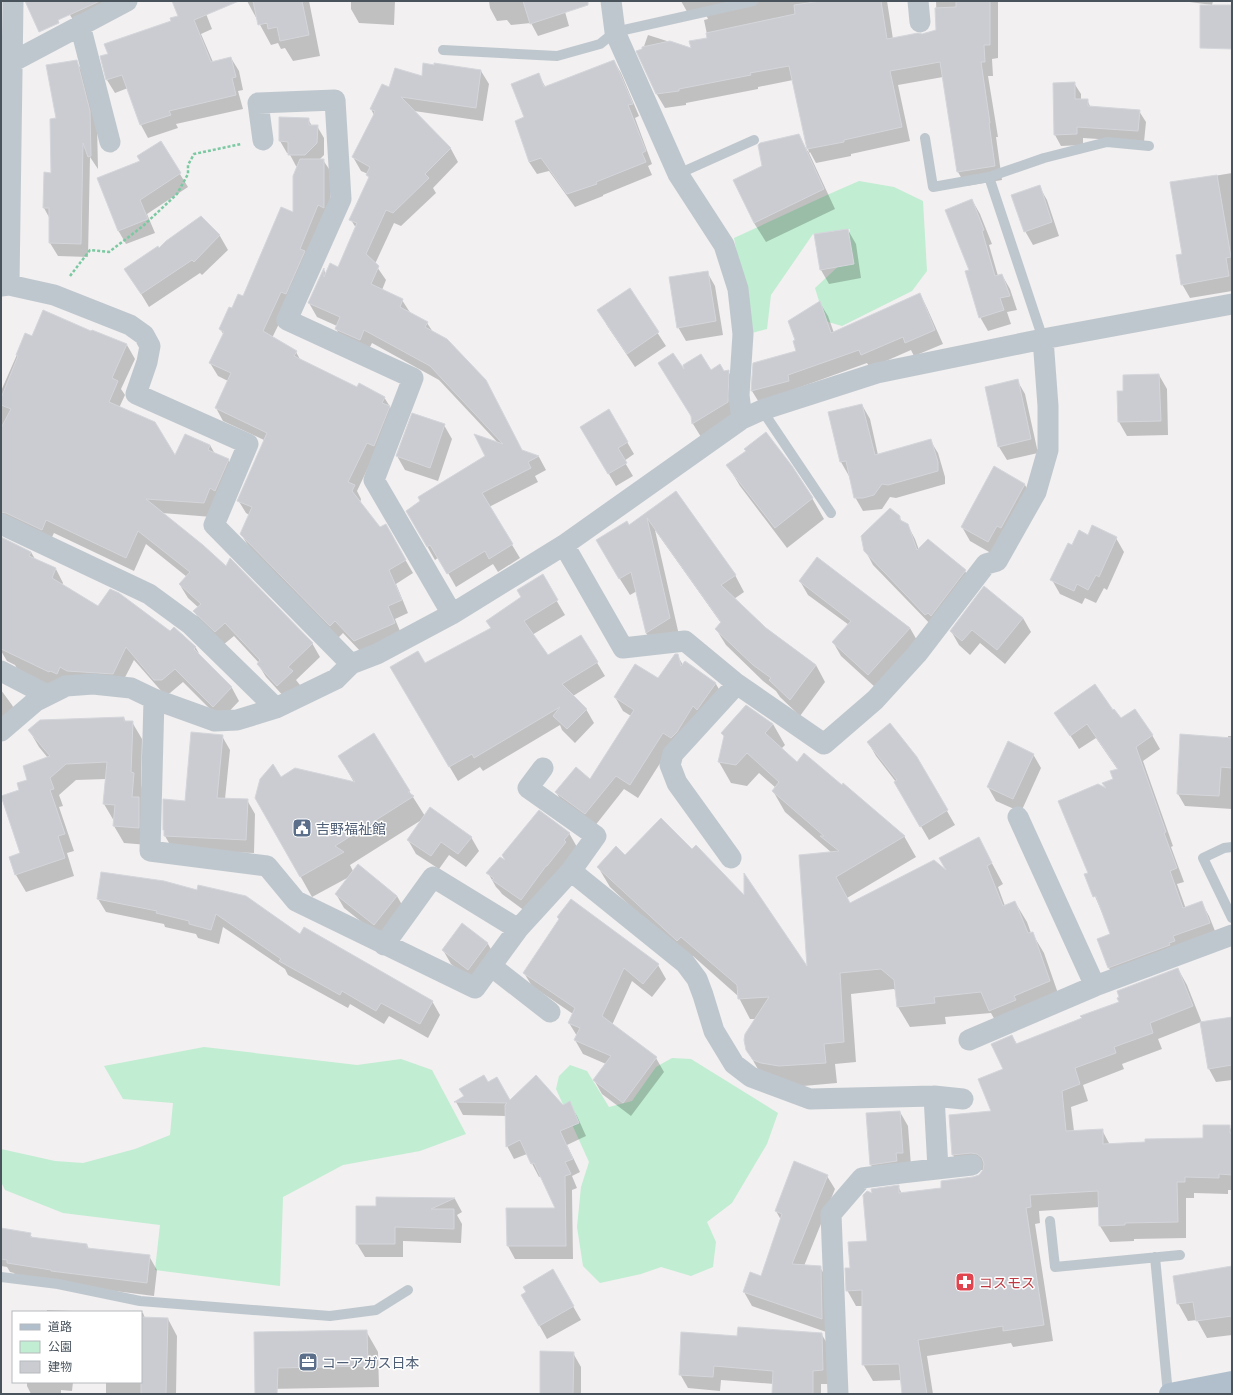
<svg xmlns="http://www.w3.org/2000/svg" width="1233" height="1395" font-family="Lato,'Noto Sans JP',sans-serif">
<rect width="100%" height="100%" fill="#f2f0f0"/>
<path fill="#c1edd2" d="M859 181 894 187 923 201 927 271 912 291 842 326 825 321 815 288 843 262 850 229 813 234 771 295 767 329 752 333 734 238 827 195Z
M204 1047 357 1065 401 1059 432 1070 466 1134 420 1151 343 1165 283 1197 280 1286 155 1270 160 1225 63 1213 5 1190 1 1182V1149L55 1161 83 1163 135 1149 170 1135 173 1103 123 1099 104 1066Z
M672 1058 691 1059 778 1113 767 1144 732 1203 707 1222 716 1242 713 1267 691 1276 661 1267 641 1274 600 1283 583 1266 577 1227 581 1187 589 1162 556 1089 559 1076 570 1065 587 1071 609 1107 632 1101 656 1067Z"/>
<path fill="#0003" fill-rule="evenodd" d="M66 1H129L78 28 70 15Z
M173 1H201L212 29 201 34 213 62 231 58 239 71 243 90 238 91 243 109 176 124 178 128 148 138 141 125 128 88 115 93 107 80 101 56 109 55 173 22 179 16Z
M247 1H309L320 56 293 61 285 48 281 49 278 43 271 45ZM264 22 272 23 264 24Z
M351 1H395L394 25 359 23 351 9Z
M489 1H562L569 26 538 36 531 23 511 25 507 20 497 21 490 8Z
M681 1H887L893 39 922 35 937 31 936 1H998V58L992 59 993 76H988L998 137H996L1002 180 966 186 958 172 943 77 898 85 910 141 851 154V156L816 163 810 152 809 153 793 80 758 87V89L686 103V105L665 108 656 93 643 49 648 35 692 49 708 39 704 20 708 19 704 11 689 15Z
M1182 1H1213L1212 5Z
M76 61 84 74 97 125 98 169 90 157 88 257 58 256 50 243V219L44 208 52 174 57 119Z
M614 61 621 73 639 116 635 118 652 164 648 166 652 175 603 195V196L575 207 549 171 537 174 529 162 525 118 538 74 546 88Z
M481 71 489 84 483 121 414 111 451 149 458 162 433 188 436 193 401 226 394 223 375 264 386 280 382 290 402 300 411 314 427 323 433 332 522 451 539 457 546 470 535 476 538 482 489 507 520 558 498 572 493 564 456 587 439 557 435 560 407 511 486 456 499 444 439 380 372 343 367 353 344 342 336 329 337 326 317 317 309 303 324 270 326 274 339 268 356 228 351 220 369 179 368 174 361 171 353 157 374 115 371 109 389 89 422 77Z
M1074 83 1081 94V100H1087L1091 108 1139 111 1146 122 1144 142 1083 138V145L1061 146 1055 135Z
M308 119 312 126H317L324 138V155L319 160H323L331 172 330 220 272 338 296 352 301 361 357 389 384 397 392 410 374 455 357 491 361 499 360 503 380 529 385 525 413 573 396 584 408 613 395 619 402 636 362 653 343 633 338 638 249 547 241 534 249 515 246 513 238 500 264 440 223 421 216 408 228 381 218 376 210 363 224 335 220 329 243 297 294 213 298 167 296 166 289 153H287L280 141Z
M798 136 809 153 835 209 766 242 754 223 764 167Z
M160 142 188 187 147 214 155 233 126 244 118 230 141 162Z
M1232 173V291L1190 298 1182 284 1183 255 1172 183Z
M1039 186 1047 200 1059 236 1033 245 1025 231Z
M972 200 980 214 992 244 989 245 998 276 1002 275 1010 289 1017 310 1007 312 1011 324 988 331 980 317 970 271Z
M201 217 220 236 228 250 202 275 200 273 149 307 126 269 159 250Z
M848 230 856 244 861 278 829 284 821 270Z
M707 272 715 286 723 335 686 341 678 327Z
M629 289 666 346 635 367 606 324Z
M920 294 927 308 943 344 914 356 911 350 870 368 867 363 795 389 760 404 752 391 754 364 797 351 796 341 820 303 828 316 834 333Z
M93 331 127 345 135 359 121 389 125 395 119 408 175 458 210 445 215 454 228 460 236 474 212 517 162 513 312 643 320 657 296 680 300 685 286 699 266 677 258 664 259 663 234 636 223 645 202 625 194 611 199 608 188 598 180 585 187 577 146 544 134 571 54 533 49 543 1 529V391L26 334 32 337 92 333Z
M711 371 724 372 728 371 736 385 735 416 701 437 693 424 685 373Z
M1159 375 1167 389 1168 435 1127 436 1119 422 1124 392Z
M1017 380 1025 394 1038 453 1007 460 999 447Z
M862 405 870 419 878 455 930 440 938 453 945 477V484L896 498 890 497 882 509 863 511 855 497 849 476 841 462 830 413Z
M609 411 634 454 624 461 633 476 616 486 581 427Z
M444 425 452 439 438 481 405 470 397 456Z
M728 466 812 498 824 519 787 548 740 486Z
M995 468 1025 485 1033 499 996 556 970 541 962 527Z
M676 493 735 575 744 592 734 599 766 628 816 665 825 682 800 716 780 697 776 691 763 681 726 645 716 629 721 623 655 530 679 635 656 649 646 633 637 591 630 595 606 557 629 527Z
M899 516 902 522 907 524 915 539 919 550 965 571 973 585 934 628 873 565 865 550Z
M1088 536 1116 538 1124 552 1107 590 1104 588 1096 603 1085 598 1082 604 1060 594 1052 580 1072 546Z
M1 538 31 552 35 559 56 569 63 583 62 585 98 607 170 632 182 634 196 648 201 657 232 688 239 701 221 720 183 682 170 693H163L134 660 120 687 53 694 22 678 15 665 7 661 1 651Z
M817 558 910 628 918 642 876 688 841 656 833 642 849 625 808 595 800 581Z
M542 576 565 615 532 635 548 656 581 636 605 676 573 696 586 709 594 723 575 743 562 730 560 725 483 771 480 767 458 781 391 668 425 664 492 629Z
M1023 618 1031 632 1005 664 980 643 970 655 959 645 951 631Z
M677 655 683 665 685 662 716 684 724 698 671 746 638 798 624 789 594 827 564 806 556 792 590 780 631 716 623 711 615 697 658 680Z
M1 690 12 705 20 719 1 734Z
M747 706 773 724 785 745 781 749 797 763 842 786 843 785 904 836 916 857 847 898 850 904 949 874 979 839 1003 884 998 887 1005 906 1015 902 1027 922 1031 933H1032L1044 953 1061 1002 1001 1031 991 1013 945 1017 946 1024 910 1027 898 1007 896 991 894 989 851 994 856 1062 835 1064 837 1083 792 1087 759 1071 747 1050 756 1019H750L738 996 693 956 689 961 610 887 598 867 625 856 808 970 832 853 785 812 773 791 776 788 759 773 747 786 731 783 719 762 725 738 722 733Z
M1113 711 1121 720 1152 735 1160 749 1143 761 1173 846 1171 847 1184 882 1177 884 1186 909 1201 902 1209 916 1217 936 1117 982 1109 968 1098 939 1111 934 1086 875 1089 873 1107 790 1118 770 1096 738 1079 749 1056 713Z
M124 718 126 722H132L142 739 141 786 143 791 148 845 124 843 114 826V821L104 804 106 779 76 780 59 795 63 806 59 807 74 851 67 853 74 876 26 892 16 875 10 857 21 853V790L48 758 39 747 29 730Z
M373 734 425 816 471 837 479 851 466 867 449 855 439 869 416 854 408 840 423 819 350 865 353 871 397 896 405 910 382 938 344 908 336 894 349 877 312 897 256 797 280 778 355 784 339 756Z
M222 736 230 750 225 799 247 800 255 814 254 853 173 850 165 836 164 829 186 802Z
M1228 736H1232V809L1185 806 1178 794 1228 739Z
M868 742 916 757 955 825 929 840 895 782H896L876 756Z
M1033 754 1041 768 1021 812 996 801 988 787Z
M569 833 577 847 529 914 502 894 499 890 496 887 488 873Z
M102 873 301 935 432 1001 440 1015 428 1038 389 1016 384 1024 350 1004 348 1008 288 975 285 969 223 927 219 944 198 938 196 934 165 927 164 924 106 912 98 899Z
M558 917 658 965 666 979 652 997 632 981 612 1025 656 1058 664 1072 631 1116 602 1094 594 1080 606 1064 583 1054 575 1040 577 1036 569 1023 573 1014 532 986 524 973 560 920Z
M462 925 488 944 496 958 476 983 451 964 443 950Z
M1178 969 1187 985 1202 1023 1232 1018V1080L1216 1082 1209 1069 1201 1022 1158 1039 1162 1049 1122 1064 1124 1069 1083 1085 1088 1101 1071 1107 1074 1131 1102 1130 1110 1145 1204 1139 1229 1126 1232 1131V1190H1228V1194L1194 1193V1198H1186V1238L1134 1239V1241L1110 1242 1100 1226V1207L1039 1211 1040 1223 1035 1224 1053 1341 1013 1347 1011 1343 927 1356 933 1394H903L902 1380 873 1381 863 1364V1306H856L847 1290 851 1270 868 1242 873 1194 898 1186 902 1194 942 1189 979 1176 984 1170 963 1171 953 1155 993 1112 1012 1036 1017 1044 1083 1019 1120 1002Z
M487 1084 510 1102 562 1106 569 1103 577 1116 586 1136 567 1145 580 1172 572 1176 577 1188 572 1190 573 1259H515L508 1246 556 1209 542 1176 539 1177 527 1154 514 1159 507 1146 506 1116 463 1115 456 1102Z
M900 1112 908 1126 911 1166 879 1178 871 1165Z
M827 1176 835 1189 804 1266 820 1267 828 1281 829 1333 752 1306 744 1292 762 1277 781 1220 776 1211Z
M377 1198 455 1199 462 1212 457 1215 462 1224 461 1243 403 1241V1257H365L357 1244 377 1207Z
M1 1229 30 1234 33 1239 87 1245 89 1249 149 1256 157 1270 154 1296 60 1284 16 1276 14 1273 10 1272 7 1267 1 1266Z
M1232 1267V1335L1207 1338 1197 1320 1188 1321 1178 1303Z
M552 1270 581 1320 547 1339 523 1296Z
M47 1310 98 1312H47Z
M141 1313H143L145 1318 168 1319 177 1336 176 1394H106V1382H141Z
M366 1331 378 1352 379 1387 268 1389 256 1368Z
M821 1333 829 1347 830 1384H821V1394H773L774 1384 721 1380 720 1391 688 1388 680 1374 738 1337Z
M573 1353 581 1367V1394H541Z
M27 1382H73L72 1391 61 1390V1394H31L27 1386Z"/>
<path fill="#caccd2" stroke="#d4d6db" d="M25 1H100L58 20 59 23 39 32Z
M172 1H239L194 20 211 62 231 57 236 77 232 78 236 95 169 111 171 115 140 125 122 75 106 80 100 56 108 54 104 44 171 21 170 18 178 16Z
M253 1H302L309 35 280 41 277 27 268 29 267 23 258 25Z
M523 1H588V5L530 24Z
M821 1H881L887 39 918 33 922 34 936 30 935 8 956 7V1H990V45H984L985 62H981L990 123H989L995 166 957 172 940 62 890 71 902 127 844 140V142L807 149 789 66 750 73 751 75 679 89V91L656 94 636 51 642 49V47L670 41 691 48 689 41 707 38 706 33 795 14 794 5Z
M1200 5H1232V49L1200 48Z
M77 60 90 111 91 156 88 157 83 143 81 244 49 243V208H43L44 172 51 173 50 119 56 118 46 65Z
M614 60 633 104 628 105 646 151 642 153 646 162 596 182 597 184 567 194 541 158 529 162 515 121 524 117 511 84 539 73 544 87Z
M423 63 434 65V63L481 70 476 108 401 97 451 148 425 174 429 178 393 213 386 210 366 254 379 266 371 284 403 299 400 307 428 322 425 327 447 339 486 380 522 450 539 456 528 462 531 468 482 493 513 544 489 559 485 551 447 574 430 545 427 547 406 511 420 501 418 497 485 456 474 434 503 444 430 366 364 330 360 340 335 329 340 317 308 303 324 268V277L330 263 338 267 357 223 349 220 369 177 366 175 370 167 352 157 373 116 375 111 370 109 382 84 389 87 395 68 422 76Z
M1075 82V99H1088V106L1140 110 1138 131 1077 127V134L1054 135 1053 83Z
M279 117 309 118V125H318L317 143 305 155H288V142L279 141Z
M799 134 824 189 754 223 733 180 762 166 758 145 760 143Z
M161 141 181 173 140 200 148 219 118 231 97 178 140 161 137 156Z
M300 159H324V208L318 205 300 249 305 251 286 294 281 292 263 331 297 351 294 356 357 387 359 383 385 397 382 403 390 406 374 446 367 443 348 482 355 485 352 491 380 527 386 524 406 560 389 570 402 600 388 606 395 623 354 641 335 621 330 626 240 534 252 507 237 501 267 433 215 408 231 373 209 363 224 332 219 329 229 307 232 308 238 294 243 296 281 207 293 212V176Z
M1217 175 1231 257 1226 258 1229 276 1181 285 1176 255 1182 254 1170 182Z
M1040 185 1052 222 1024 232 1011 195Z
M972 199 984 230 982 231 995 276 1002 274 1010 296 1000 298 1004 310 979 318 965 271 969 270 945 210Z
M201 216 220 235 194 262 192 260 141 294 124 269 158 246 159 248 166 241Z
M848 229 854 264 820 270 814 234Z
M708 271 716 321 677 328 669 277Z
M630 288 659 332 627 354 597 310Z
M920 293 935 330 905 343 903 337 861 355 859 350 788 375 789 381 751 391 753 363 796 351 793 341 795 340 788 321 820 301 831 333Z
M43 310 91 331 92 330 127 344 112 378 118 381 109 402 155 422 175 455 185 434 210 445 208 450 229 459 215 491 210 488 204 503 146 499 203 545 226 566 230 558 313 643 288 667 293 671 277 686 257 664 260 660 225 623 215 632 193 611 201 604 179 584 190 572 138 531 126 558 46 520 42 530 6 513 1 512V428L11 409 1 405V398L18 356 16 355 25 333 32 336Z
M673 353 684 369 683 365 701 354 711 370 720 364 724 371 729 370 728 402 692 424 691 416 658 363Z
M1159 374 1161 421 1118 422 1117 391H1123V375Z
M1018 379 1031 439 998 447 985 387Z
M862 404 875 455 931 439 938 462V471L888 485 882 484 874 495 863 498H854L846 461 840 462 828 412Z
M609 409 628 442 618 448 627 463 608 474 580 427Z
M412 413 445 424 430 468 396 456Z
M766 432 792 466 813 498 775 528 726 465 746 451 744 449Z
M994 466 1025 484 1001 528 997 526 988 542 961 527Z
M676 491 736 575 721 585 766 628 816 665 790 700 769 680 771 678 753 665 715 629 721 622 647 518 670 618 646 633 631 572 619 579 596 540 627 521 629 525Z
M890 508 900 516V520L908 524 917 550 928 539 966 570 931 616 928 613 925 615 864 551 861 536Z
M1092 525 1117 537 1099 577 1096 575 1088 590 1077 584 1074 591 1050 580 1068 543 1072 545 1079 530 1088 535Z
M1 537 31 552 29 556 56 568 52 578 98 606 110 589 119 593 170 631 174 627 196 647 194 649 232 687 213 707 175 669 162 680H154L126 647 113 674 67 671 60 667 57 674 50 671 49 672 1 649Z
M817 557 910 628 868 675 832 642 851 621 799 581Z
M543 574 558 600 524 621 548 655 581 635 598 662 562 684 587 709 567 729 553 716 560 707 474 758 472 754 449 767 390 667 418 651 425 663 491 628 486 621 521 597 517 590Z
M984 586 1023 618 997 650 972 630 962 641 950 631Z
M675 654H678L681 666 685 661 716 683 697 710 693 706 677 732 671 738 663 733 630 785 616 776 585 814 555 792 576 767 590 779 634 710 614 697 635 664 658 678Z
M1095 684 1113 710 1114 709 1121 718 1135 709 1153 735 1136 747 1166 832 1164 833 1177 868 1170 871 1183 908 1202 901 1210 923 1173 936 1175 941 1169 943 1170 945 1108 968 1097 939 1110 934 1096 896 1093 897 1084 874 1088 873 1058 801 1098 784 1106 788 1102 783 1113 779 1110 771 1118 769 1087 724 1070 736 1054 713Z
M746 705 773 724 765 733 797 762 804 753 842 785 843 783 905 836 836 877 850 903 934 860 946 870 939 858 979 837 992 863 987 866 1003 906 1015 901 1028 933 1033 932 1050 981 1014 996 1016 1000 989 1011 981 992 934 997 935 1003 897 1007 894 980 881 969 840 973 844 1042 824 1044 826 1063 779 1066 761 1063 753 1060 746 1050 744 1040 745 1034 769 997 738 999 737 985 681 937 677 941 676 940 597 867 616 846 625 855 661 818 692 849 696 845 744 895V873L807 966 799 855 839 851 820 836H824L772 791 779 782 747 753 736 765 718 762 724 736 721 733Z
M124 717V721H133L131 772 134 773 132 797H139V828L113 826 115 805 103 804 107 762 66 764 50 778 54 789 50 790 65 834 58 836 65 858 15 875 9 857 20 853 1 796 19 790 17 783 27 780 23 766 50 756 28 730 40 720Z
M890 723 917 757 948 810 920 827 894 782 897 780 867 742Z
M191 732 223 735 217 798 248 799 246 840 164 836V830H163V799L185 801Z
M374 733 410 791 408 792 414 796 335 846 344 852 300 877 255 798 260 779 273 764 281 777 295 768 355 782 338 756Z
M1180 734 1232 738V768L1221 767 1219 796 1177 794Z
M1008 741 1034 754 1013 799 987 787Z
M430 807 472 837 458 854 441 842 431 856 407 840Z
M539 810 570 833 564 840 566 842 547 866H546L521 900 492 880 494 878 486 873 500 857 505 860 502 855Z
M358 864 397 896 374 925 335 894Z
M101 872 164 881 197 890 198 885 246 896 300 934 304 927 433 1001 420 1024 381 1003 376 1011 342 991 340 995 279 961 281 959 216 914 211 930 189 924V921L156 913 157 911 97 899Z
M571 899 659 964 643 984 624 968 602 1016 657 1057 623 1103 593 1080 611 1056 574 1040 580 1028 568 1023 575 1008 523 973 559 919 557 917Z
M462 923 488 943 468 970 442 950Z
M1178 968 1193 1006 1150 1023 1153 1033 1114 1047 1116 1053 1075 1068 1080 1084 1062 1091 1066 1131 1103 1129V1144L1145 1142V1139L1203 1138V1125H1230V1133H1232V1175L1219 1174V1178L1185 1177V1182H1177L1178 1222 1125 1223V1225L1099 1226 1098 1191 1030 1195 1031 1207 1026 1208 1044 1325 1003 1331V1326L918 1340 927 1394H902L899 1364 862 1365V1290L846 1291 845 1268H850L848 1242 867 1241 863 1195 867 1191 872 1193 871 1189 899 1185V1193L941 1188V1181L973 1177 979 1175 983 1170 984 1164 982 1158 977 1154 971 1153 952 1155 949 1115 991 1111 978 1079 1003 1069 991 1044 1012 1035 1016 1044 1082 1018 1080 1016 1119 1002 1117 998 1119 997 1117 991Z
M1232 1017V1065L1208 1069 1200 1022Z
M484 1075 488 1082 497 1077 510 1100 536 1075 563 1105 570 1101 579 1123 560 1131 573 1159 565 1162 571 1174 565 1176 566 1246H507L506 1208H555L534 1163 531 1164 520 1140 506 1147 505 1105 507 1103 454 1102 464 1096 459 1089Z
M900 1111 903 1153H896L897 1161 870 1165 866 1113Z
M794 1161 828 1175 792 1264 821 1266 822 1319 743 1292 750 1272 761 1276 782 1214 775 1211Z
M376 1197 455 1198 431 1209H454V1229L395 1227V1244H356V1206H376Z
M1 1228 31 1233 30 1237 87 1244V1248L150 1255 147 1283 51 1271V1270L7 1263V1260L1 1259Z
M1232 1266V1316L1196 1321 1193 1302 1177 1304 1173 1276Z
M553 1269 574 1306 539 1326 521 1295 526 1292 523 1287Z
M141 1317 168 1318 166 1394H141Z
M738 1327 822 1333 823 1370 813 1371V1394H772L773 1371 714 1366 713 1377 679 1375 681 1332 737 1336Z
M367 1330 368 1366 278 1368 277 1394H255L254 1332Z
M540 1351 574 1352 573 1394H540Z"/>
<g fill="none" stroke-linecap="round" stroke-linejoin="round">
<path stroke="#7bc9a2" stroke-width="2.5" stroke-dasharray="3 2" stroke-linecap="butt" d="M70 276 90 250 109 252 143 226 177 194 188 174V165L194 154 241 144"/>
<path stroke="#bfc7ce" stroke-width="10" d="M443 50 557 56 600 44 615 32 753 1
M925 138 933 187 989 177 1043 339
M678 174 754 140
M989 177 1044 158 1107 142 1149 146
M762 410 831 513
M1232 847 1224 848 1203 858 1232 918
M1050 1221 1055 1267 1180 1255
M1155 1257 1168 1394
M1 1277 58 1284 140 1301 330 1316 376 1310 408 1290"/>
<path stroke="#bfc7ce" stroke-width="21" d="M611 1 615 32 678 174 724 245 738 289 743 334 739 395 742 419
M918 1 920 22
M80 25 110 142
M12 62 127 1
M263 140 258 103 335 100 341 199 287 320 413 378 374 480 452 614
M9 285 54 295 130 325 144 335 150 346 147 362 136 394 248 444 214 525 351 664
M1 286 9 285 13 1
M1 524 149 594 190 624 276 708
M564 545 623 648 685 641 737 684 824 744 875 700 917 654 986 564 997 561 1036 492 1048 450V406L1043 339
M1 671 47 695
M154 699 150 851 267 866 296 901 475 988 518 929 571 871 685 963 697 979 703 995 714 1031 734 1064 751 1077 810 1099 934 1096 963 1099
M1 731 36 701 66 686 93 684 131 688 154 699 215 721 237 720 276 708 336 679 351 664 377 654 452 614 564 545 742 419 762 410 877 373 1043 339 1232 304
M543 768 528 788 596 836 571 871
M1018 817 1095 986
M731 858 677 783 670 765 673 754 737 684
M384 945 433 877 518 929
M491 966 550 1012
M969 1040 1095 986 1232 935
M934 1096 938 1169
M838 1394 831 1214 862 1178 901 1173 972 1165"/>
<path stroke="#b1bfcd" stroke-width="22" d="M1170 1394 1232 1382"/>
</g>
<defs>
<symbol id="civic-square" viewBox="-11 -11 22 22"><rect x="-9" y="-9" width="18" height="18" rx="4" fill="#5c6f8a" stroke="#fff"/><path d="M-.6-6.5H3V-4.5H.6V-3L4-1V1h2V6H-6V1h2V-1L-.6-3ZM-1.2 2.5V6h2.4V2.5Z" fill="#fff"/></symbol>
<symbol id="pharmacy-square" viewBox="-11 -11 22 22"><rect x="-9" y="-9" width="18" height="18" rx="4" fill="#e0444e" stroke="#fff"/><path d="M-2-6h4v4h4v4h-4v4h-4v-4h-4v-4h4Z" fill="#fff"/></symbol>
<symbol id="office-square" viewBox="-11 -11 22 22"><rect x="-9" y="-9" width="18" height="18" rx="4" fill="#5c6f8a" stroke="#fff"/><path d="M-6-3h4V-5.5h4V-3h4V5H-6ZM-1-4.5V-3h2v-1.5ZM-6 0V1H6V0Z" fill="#fff"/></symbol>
</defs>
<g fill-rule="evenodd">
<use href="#civic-square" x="291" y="817" width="22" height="22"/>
<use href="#pharmacy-square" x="954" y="1271" width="22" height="22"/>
<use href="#office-square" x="297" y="1351" width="22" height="22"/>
</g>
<g text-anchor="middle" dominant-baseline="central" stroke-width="3" stroke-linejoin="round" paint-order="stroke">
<g font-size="14" fill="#4e5e75" stroke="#fff" text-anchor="start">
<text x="316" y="828">吉野福祉館</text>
<text x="322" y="1362">コーアガス日本</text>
</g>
<g font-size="14" fill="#be3a42" stroke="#fff" text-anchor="start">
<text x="979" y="1282">コスモス</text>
</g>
</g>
<rect width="1233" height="1395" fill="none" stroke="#49535c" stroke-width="4"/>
<rect x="12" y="1311" width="130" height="72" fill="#ffffff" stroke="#b6babe"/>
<rect x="20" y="1324" width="20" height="6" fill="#b1bfcd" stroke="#b6babe"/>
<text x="48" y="1331" font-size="12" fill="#49535c">道路</text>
<rect x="20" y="1341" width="20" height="12" fill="#c1edd2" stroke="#b6babe"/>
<text x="48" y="1351" font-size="12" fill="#49535c">公園</text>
<rect x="20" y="1361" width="20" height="12" fill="#caccd2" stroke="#b6babe"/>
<text x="48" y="1371" font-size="12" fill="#49535c">建物</text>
</svg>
